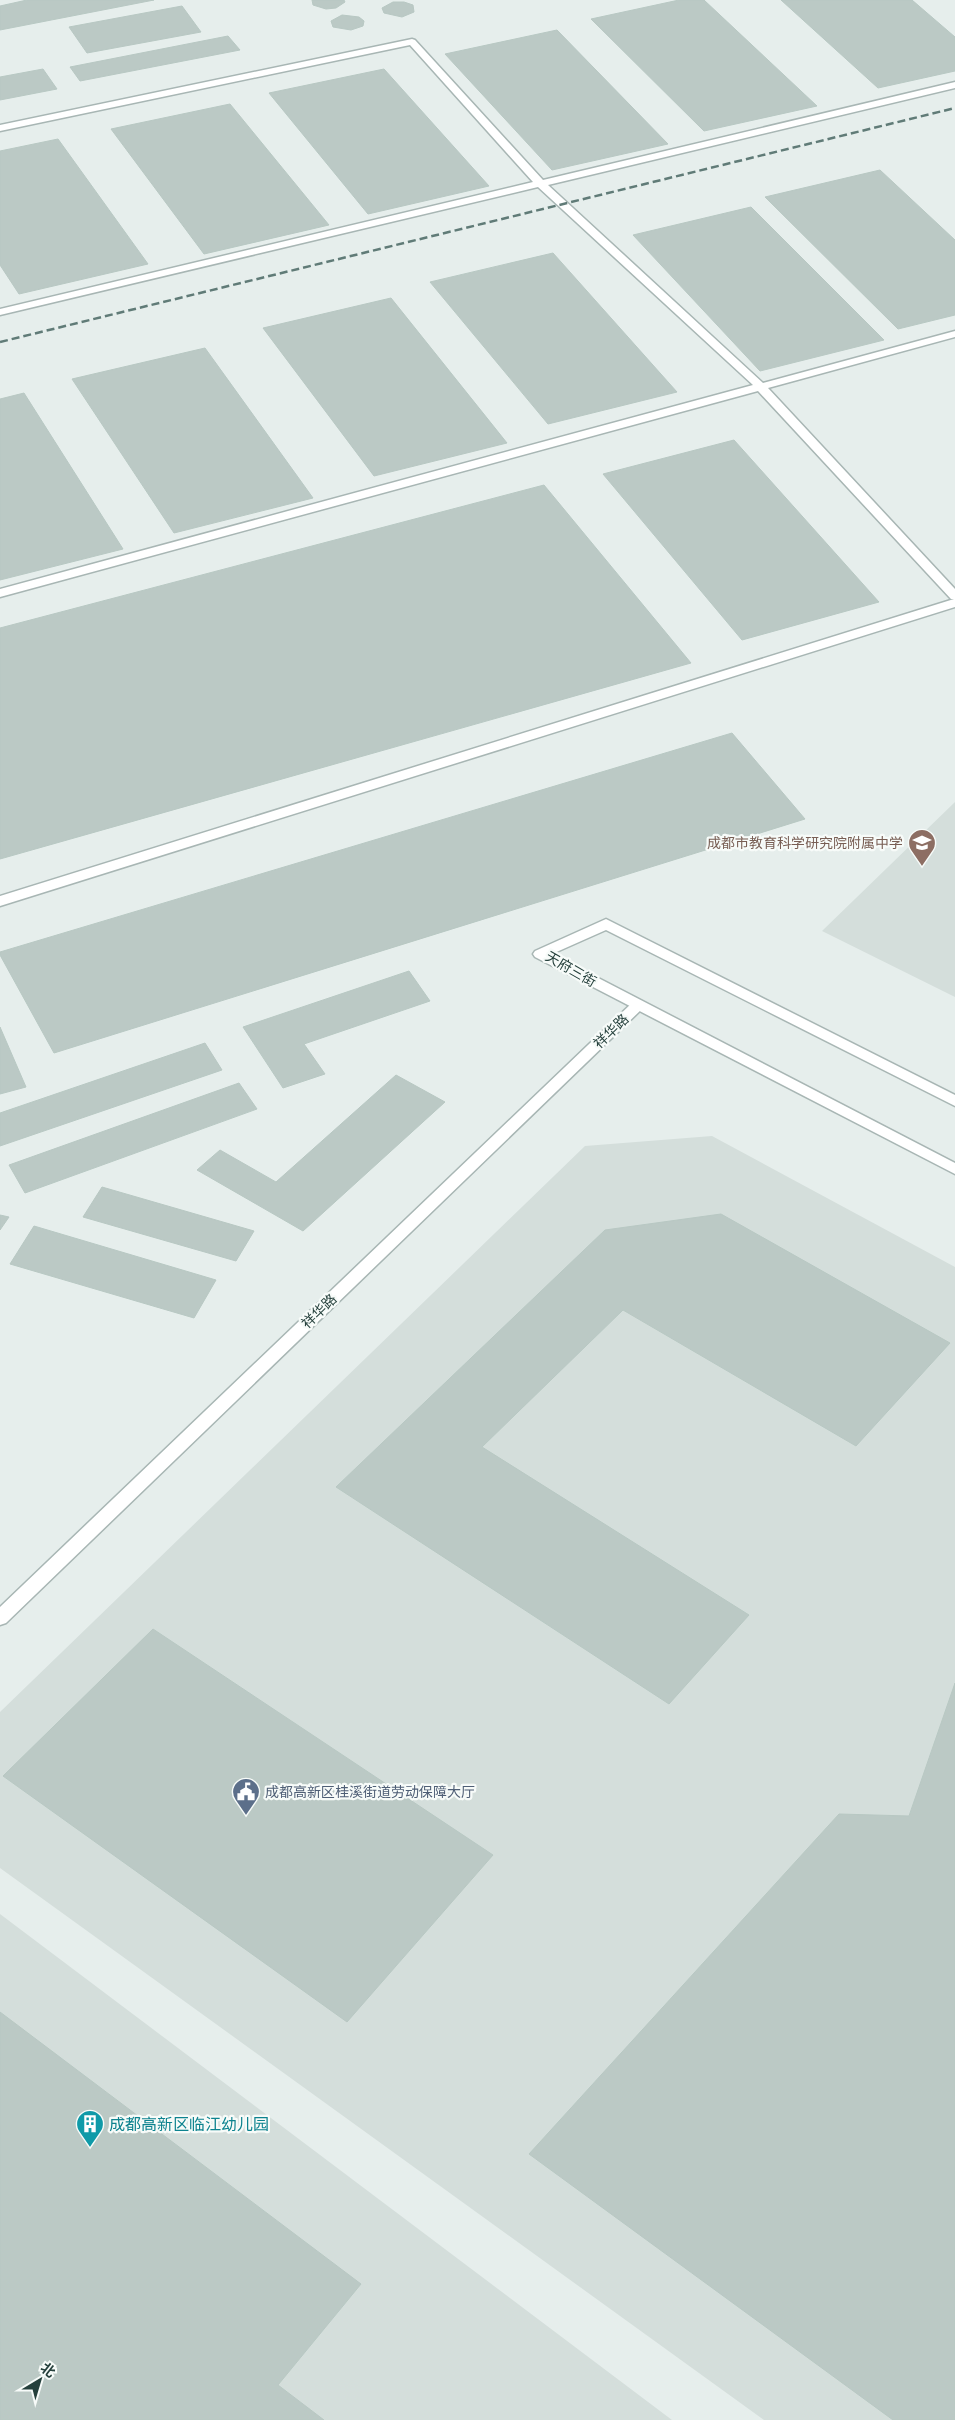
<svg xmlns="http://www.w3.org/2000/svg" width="955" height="2420" font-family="'Public Sans','Noto Sans SC',sans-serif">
<rect width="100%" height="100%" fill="#e6eeec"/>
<path fill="#d4dedb" d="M955 802V997L822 931Z
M712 1136 955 1267V2420H764L0 1868V1712L585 1146Z
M0 1914 672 2420H0Z"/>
<path fill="#bbc9c5" stroke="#b8c8c3" d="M27 0H154L0 30V6Z
M312 0H344L345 2 336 8 326 9 313 5Z
M679 0H704L817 106 704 131 591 19Z
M781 0H912L955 37V71L878 88Z
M393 2H404L413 5 414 12 402 17 384 13 382 8Z
M182 6 201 32 87 53 69 27Z
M342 15 359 17 364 21 363 26 351 30 333 27 331 21Z
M557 30 668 144 552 170 445 54Z
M228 36 240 50 80 81 70 67Z
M43 69 57 89 0 100V77Z
M384 69 489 186 368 214 269 93Z
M230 104 329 225 204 254 111 129Z
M58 139 148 264 19 294 0 265V151Z
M880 170 955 240V315L898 329 765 197Z
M751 207 884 340 760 371 633 235Z
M553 253 677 392 548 424 430 282Z
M391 298 507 443 374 476 263 328Z
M205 348 313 498 174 533 72 379Z
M24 393 123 549 0 580V399Z
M734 440 879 602 742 640 603 474Z
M544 485 691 663 0 859V628Z
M732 733 805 819 54 1053 0 955V952Z
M409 971 430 1001 304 1044 325 1074 283 1088 243 1027Z
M0 1027 26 1087 0 1094Z
M205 1043 222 1070 0 1146V1113Z
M396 1075 445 1102 303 1231 197 1170 220 1150 276 1182Z
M239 1083 257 1109 25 1193 9 1165Z
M102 1187 254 1231 236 1261 83 1217Z
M721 1214 950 1343 856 1446 623 1310 482 1447 749 1615 669 1704 336 1487 605 1230Z
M0 1215 9 1217 0 1230Z
M34 1226 216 1280 194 1318 10 1264Z
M153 1629 493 1855 347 2022 3 1776Z
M955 1683V2420H893L529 2154 839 1814 909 1816Z
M0 2012 361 2284 278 2385 324 2420H0Z"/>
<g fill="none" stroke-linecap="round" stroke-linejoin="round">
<defs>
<path id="minor" d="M412 39 415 40 543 180 955 82V88L548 185 763 383 955 331V337L768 388 955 589V607L0 906V896L954 599H951L758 391 0 597V589L753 385 538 187 0 315V309L533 182 410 45 0 131V125Z
M638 1000 643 1002 645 1005 643 1008 6 1623 0 1625V1607L633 1002Z"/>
<path id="tertiary" d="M606 919 955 1095V1106L606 930 552 954 955 1163V1174L535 957 533 954 535 951Z"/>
</defs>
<use href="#minor" stroke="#a8b6b4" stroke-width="3"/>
<use href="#tertiary" stroke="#a8b6b4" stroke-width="3"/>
<use href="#minor" fill="#fff" fill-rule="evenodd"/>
<use href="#tertiary" fill="#fff" fill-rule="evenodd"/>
<path stroke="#607b77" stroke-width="2.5" stroke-dasharray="8 4" stroke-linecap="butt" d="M0 342 955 108"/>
</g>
<defs>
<symbol id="school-pin" viewBox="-11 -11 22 30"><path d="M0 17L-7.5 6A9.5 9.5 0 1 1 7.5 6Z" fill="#8d6e63" stroke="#f7fbf9"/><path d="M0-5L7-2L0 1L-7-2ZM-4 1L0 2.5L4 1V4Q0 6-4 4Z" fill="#fff"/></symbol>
<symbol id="civic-pin" viewBox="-11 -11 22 30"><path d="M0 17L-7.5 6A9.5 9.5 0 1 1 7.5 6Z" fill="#5c6f8a" stroke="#f7fbf9"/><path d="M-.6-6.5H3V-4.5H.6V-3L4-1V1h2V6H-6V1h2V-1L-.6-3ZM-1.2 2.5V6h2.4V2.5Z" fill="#fff"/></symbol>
<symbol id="building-pin" viewBox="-11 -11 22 30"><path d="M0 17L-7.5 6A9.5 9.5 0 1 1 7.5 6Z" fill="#0f9aa8" stroke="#f7fbf9"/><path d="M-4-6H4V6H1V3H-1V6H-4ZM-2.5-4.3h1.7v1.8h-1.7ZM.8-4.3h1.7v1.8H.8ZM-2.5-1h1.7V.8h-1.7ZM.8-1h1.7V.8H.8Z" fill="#fff"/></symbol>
</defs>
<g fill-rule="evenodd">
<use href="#school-pin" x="906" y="827" width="32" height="43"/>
<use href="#civic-pin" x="230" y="1776" width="32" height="43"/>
<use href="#building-pin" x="74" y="2108" width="32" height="43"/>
</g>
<g text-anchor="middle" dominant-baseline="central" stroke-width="4.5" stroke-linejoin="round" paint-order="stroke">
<g font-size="14" fill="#785e54" stroke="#f7fbf9" text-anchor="end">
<text x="903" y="843">成都市教育科学研究院附属中学</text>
</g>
<g font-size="14" fill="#25403c" stroke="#f7fbf9">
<text transform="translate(571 969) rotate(30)">天府三街</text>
<text transform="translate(611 1031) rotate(-44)">祥华路</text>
<text transform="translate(319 1311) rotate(-44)">祥华路</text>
</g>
<g font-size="14" fill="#4e5e75" stroke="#f7fbf9" text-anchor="start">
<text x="265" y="1792">成都高新区桂溪街道劳动保障大厅</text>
</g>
<g font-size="16" fill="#0d838f" stroke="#f7fbf9" text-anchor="start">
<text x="109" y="2124">成都高新区临江幼儿园</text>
</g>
</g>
<g transform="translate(40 2380) rotate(38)" stroke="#f7fbf9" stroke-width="4" paint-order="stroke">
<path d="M0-4L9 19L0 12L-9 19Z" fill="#25403c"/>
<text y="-8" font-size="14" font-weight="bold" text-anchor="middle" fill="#25403c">北</text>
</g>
</svg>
